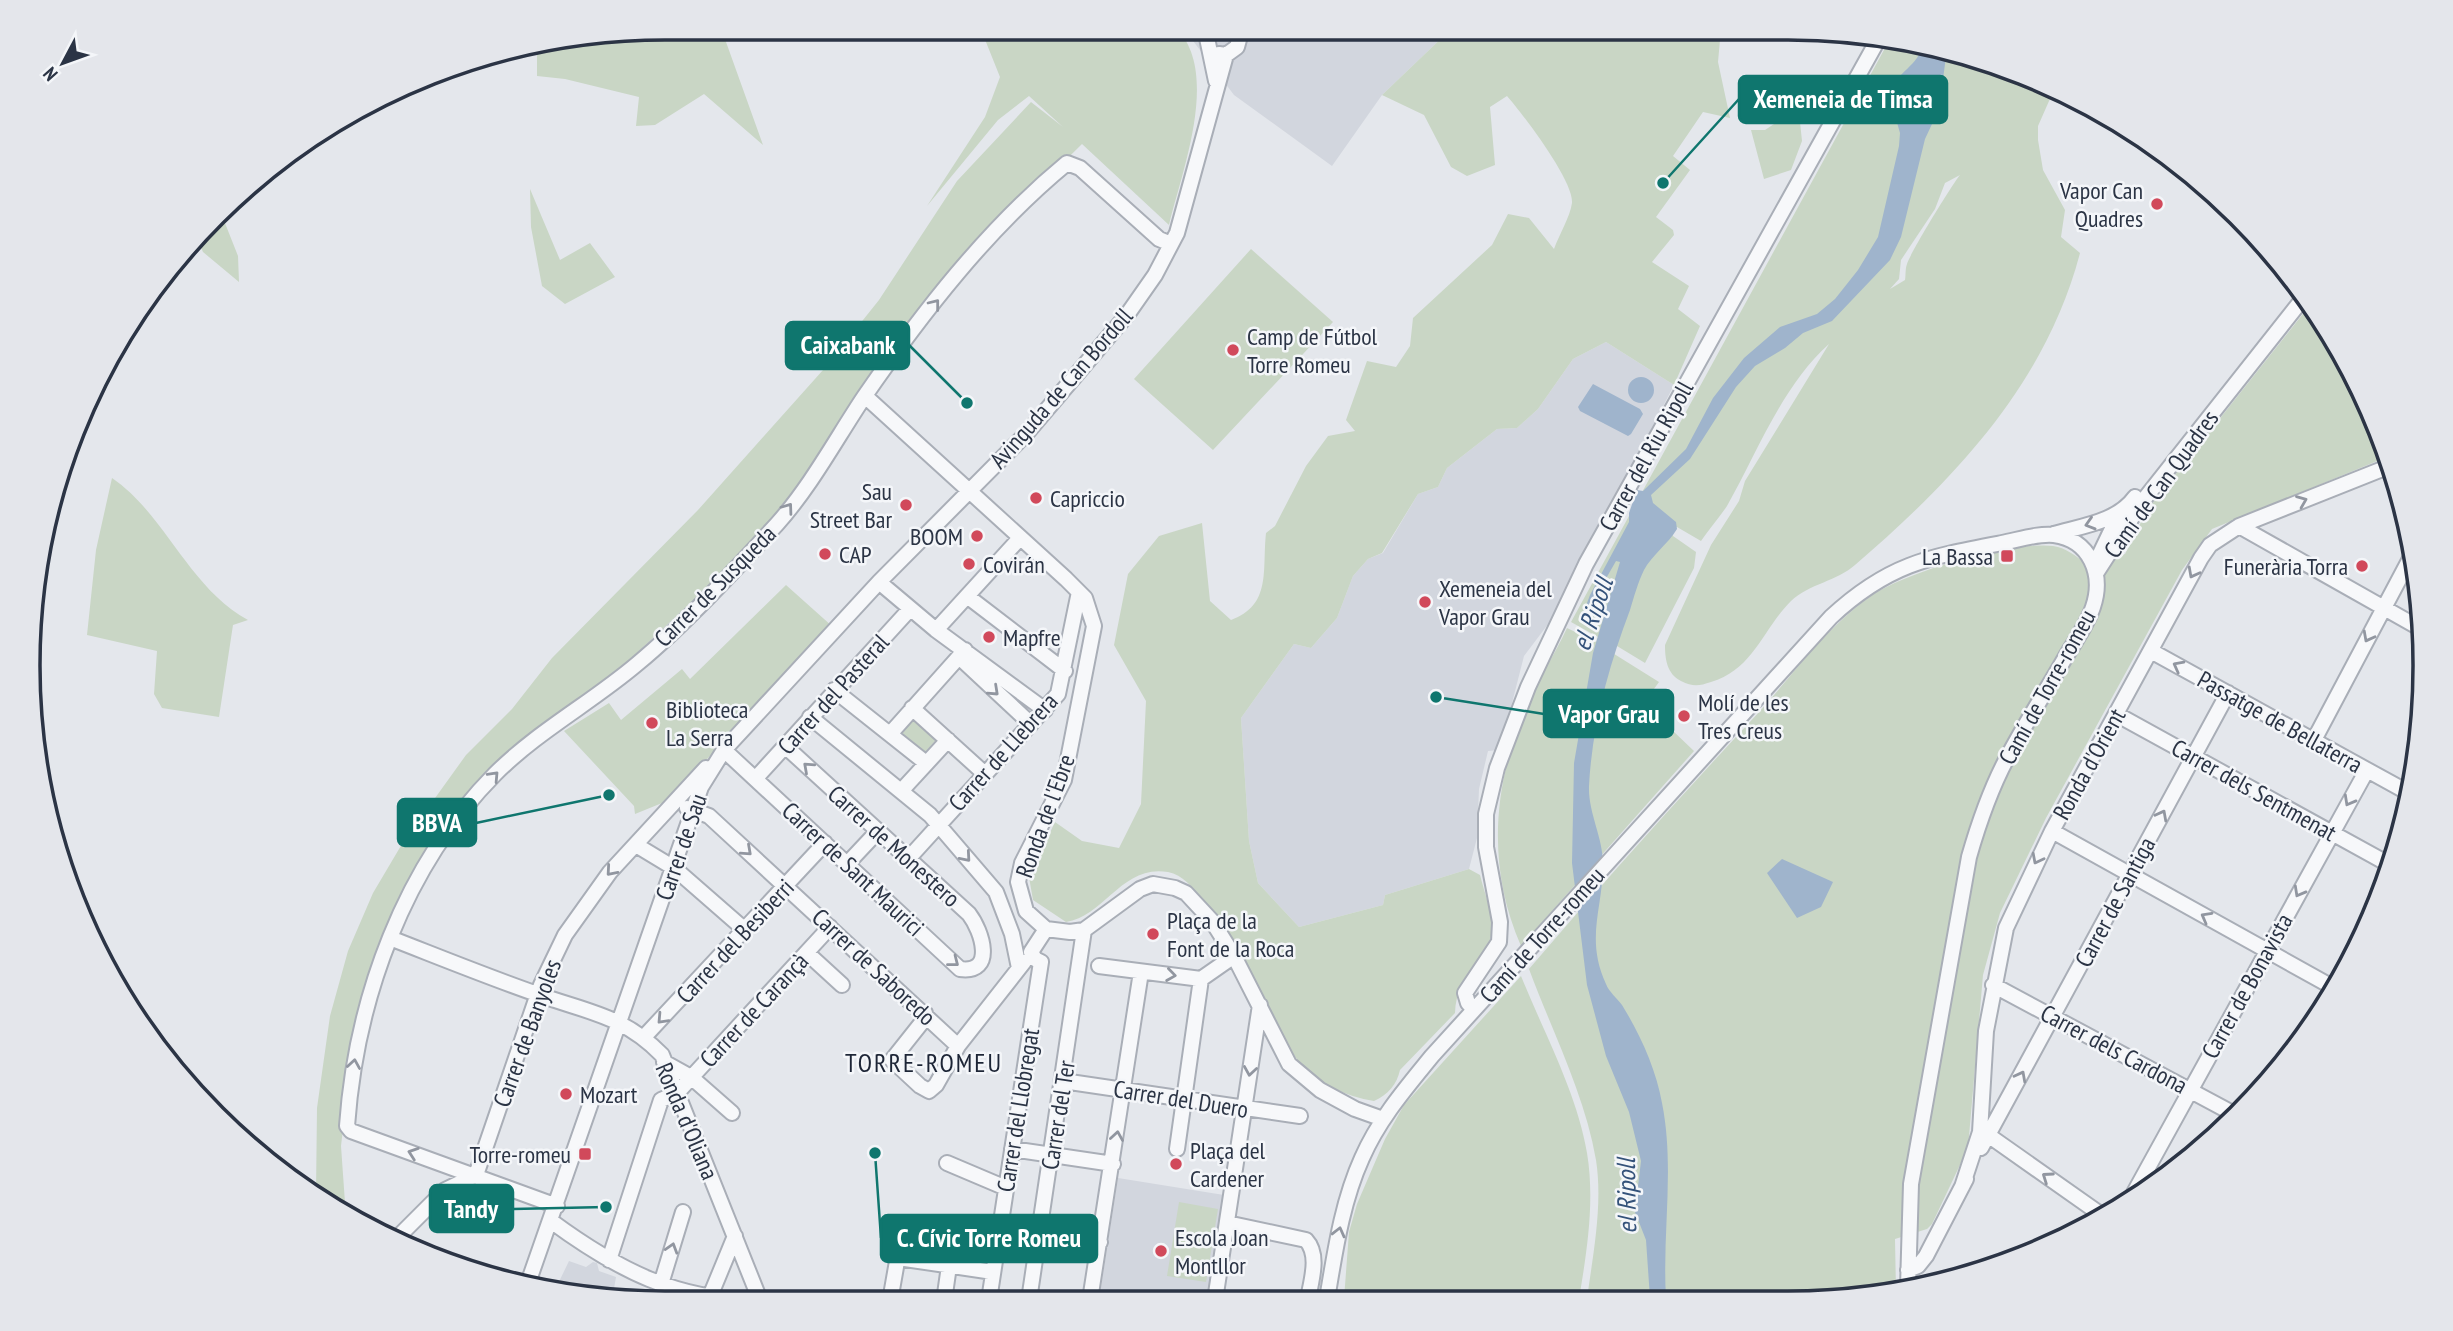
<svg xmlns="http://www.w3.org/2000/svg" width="2453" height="1331" font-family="'PT Sans Narrow',sans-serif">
<rect width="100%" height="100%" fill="#e4e7ec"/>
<path fill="#d2d6de" d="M1184 29H1451L1382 95 1332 166 1234 95Z
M1606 342 1674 385 1555 615 1524 656 1500 750 1488 751 1479 789 1477 838 1469 869 1385 895 1383 905 1299 927 1258 883 1249 841 1241 718 1294 644 1311 648 1337 618 1353 576 1368 559 1383 553 1418 494 1438 487 1447 468 1497 429 1517 428 1538 409 1573 359Z
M1118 1178 1224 1195 1208 1300H1099Z
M569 1261 586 1267 593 1262 597 1263 599 1271 616 1277 612 1300 555 1290Z"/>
<path fill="#c9d6c5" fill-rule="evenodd" d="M666 28H721L763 145 704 94 655 125 636 126 639 97 565 79 537 76V49Z
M967 28 1177 29C1220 74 1182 171 1169 225L1082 144 982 243 787 504 730 566 624 665 533 733 456 807 439 832 376 959 347 1094 341 1146 346 1217 316 1192 317 1108 330 1016 348 951 373 893 402 844 466 755 512 709 552 658 698 510 823 370 879 300 957 181 1031 102 1063 127 1029 96 998 120 927 206 985 117 1000 77 984 37Z
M1451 29H1721L1718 62 1730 118 1703 112 1673 156 1690 170 1656 217 1673 230 1674 235 1652 262 1689 286 1678 309 1700 326 1674 385 1606 342 1573 359 1538 409 1517 428 1497 429 1447 468 1438 487 1418 494 1382 553 1368 559 1353 576 1337 618 1311 648 1294 644 1241 718 1249 841 1258 883 1299 927 1383 905 1385 895 1469 869 1480 875C1485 896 1496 919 1490 940 1483 969 1457 972 1455 1013L1400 1070C1397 1084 1388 1095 1374 1101 1347 1097 1313 1082 1296 1058 1260 1007 1244 944 1201 898 1192 887 1183 875 1168 872 1122 864 1105 916 1066 922L1033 900 1029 877 1055 822 1082 841 1119 848 1141 804 1146 701 1114 645 1128 574 1159 536 1202 523 1210 601 1231 620C1272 605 1262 570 1266 533L1275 526 1306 466 1328 436 1355 431 1346 420 1367 361 1396 367 1410 346 1413 318 1492 245 1508 214 1529 218 1554 249C1559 235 1570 217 1572 203 1574 181 1522 113 1507 96L1490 107 1495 165 1467 176 1451 167 1424 115 1382 95Z
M1890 39 1953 50 2044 88 2045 92H2053L2038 126V140L2043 170 2065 210 2061 237 2080 253C2046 383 1955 479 1855 565 1837 581 1809 584 1791 601 1762 630 1754 669 1711 682 1699 686 1693 687 1681 681 1667 674 1665 659 1665 645L1711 545 1739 501 1745 481 1829 344C1782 386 1757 453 1727 506 1719 518 1709 529 1701 541L1677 527H1671L1673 536 1696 552 1694 568 1645 663 1617 646 1611 652 1659 682 1640 708 1642 724 1664 738 1672 730 1694 751 1521 946C1486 866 1493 783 1527 705 1539 678 1555 654 1567 628L1596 642 1598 637 1571 622ZM1960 175C1953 183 1909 255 1907 264 1905 269 1906 275 1905 280L1890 289 1899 279 1901 260 1935 209 1945 183Z
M1789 114 1800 122 1802 141 1791 170 1764 179 1751 130H1765Z
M530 189 560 260 590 243 615 277 565 304 542 286 531 227Z
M223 218 238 256 239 282 203 252 199 243Z
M1251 249 1333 322 1213 450 1134 379Z
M2310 305 2359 383 2387 457 2212 529 2182 570 2046 818 2000 913 1983 975 1968 1148 1932 1224 1927 1229 1895 1239 1896 1291 1870 1298 1587 1299C1593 1254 1603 1205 1596 1160 1585 1095 1552 1031 1529 969 1604 881 1681 796 1760 711 1794 673 1828 626 1871 596 1906 572 2011 541 2053 546 2067 548 2075 556 2086 563L2125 554 2147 510Z
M112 478C166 515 188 587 248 620L233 625 219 717 162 708 154 694 157 651 87 635 96 550Z
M786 585 833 627 667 801 635 814 634 806 564 731 609 703 621 720 682 669 690 679Z
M913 718 937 739 924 753 899 733Z
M1521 976C1544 1033 1577 1093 1587 1153 1595 1201 1587 1251 1579 1299H1344L1349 1232 1357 1204 1385 1139 1404 1105Z
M1179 1202 1218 1209 1206 1282 1167 1276Z"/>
<path fill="#9fb4cc" d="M1923 45 1947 49 1939 109 1925 139 1901 237 1890 260 1832 321 1803 333 1785 348 1755 366 1736 387 1690 459 1651 495 1653 503 1676 522 1677 529C1668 544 1652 555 1644 570 1638 582 1634 597 1630 610 1609 666 1592 725 1589 786 1588 813 1603 837 1603 864 1603 909 1585 938 1606 984 1609 992 1617 998 1622 1005 1640 1034 1656 1069 1662 1103 1675 1168 1662 1233 1666 1298H1650L1646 1240 1635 1212 1641 1161 1629 1112 1606 1056 1587 985 1572 863 1574 763 1593 653 1620 562 1616 561 1600 589 1590 621 1587 603 1590 595 1629 522V513L1637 490 1643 491 1686 449 1713 398 1744 358 1780 327 1817 314 1835 299 1858 270 1878 237 1899 146 1900 133 1888 91C1897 74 1919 64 1923 45Z
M1628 390a13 13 0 1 1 26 0a13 13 0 1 1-26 0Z
M1593 384 1640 409 1643 414 1631 434 1628 436 1580 411 1578 407Z
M1782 859 1833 882 1821 907 1797 918 1767 873Z"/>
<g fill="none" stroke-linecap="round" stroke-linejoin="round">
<defs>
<path id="minor" d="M1210 29 1207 38 1216 81
M1219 54 1226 55 1237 47 1240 36 1237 29
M865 396 1066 579 1085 598 1094 626 1064 780 1022 863 1018 882 1026 911 1046 929 1070 932 1084 930 1140 889 1153 884 1175 888 1186 893 1212 921 1234 956 1289 1064 1320 1090 1355 1109 1383 1119
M2239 526 2423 630
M2054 534C2082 526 2117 522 2135 497
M2098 558 2120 512
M2097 572 2142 502 2305 296
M879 582 936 630 1045 710
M967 596 1065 671
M936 630 1020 538
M2151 651 2409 793
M959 657 1031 724
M834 690 926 763
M912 708 985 774
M2116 714 2392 866
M810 717 930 815 996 892 1012 934 1019 968
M890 734 965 650
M2314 740 2412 555
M724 750 960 969C996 974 982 931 969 914L785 746
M756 778 910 609
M902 790 948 740
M687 808 709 816 958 1046
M2052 831 2336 989
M636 845 674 868 745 930
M908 859 1058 694 1079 592
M847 864 878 831
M390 938C439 957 488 977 537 994 587 1012 623 1015 662 1055L760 1300 838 1301
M807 953 842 985
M1099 966 1201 979
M1993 985 2234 1114
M1474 1010 1468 1003 1465 993 1499 942 1500 922 1486 847V814L1497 768 1528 687 1586 564 1879 38
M925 1013 923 1021 892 1060 920 1086 929 1091 936 1085 958 1046 1024 962
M644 1037 825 843
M664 1062 691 1077 732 1113
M1063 1081 1300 1116
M1988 1135 2103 1216
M1981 1148 2228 693
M1012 1149 1113 1164
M1177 1149 1201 979 1234 956
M947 1163 1006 1188
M476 1175 541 985 565 935 610 872 706 768
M1962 1187 1980 1132 1986 1031 2006 928 2052 831 2201 558 2210 545 2239 526 2390 466
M2129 1202 2367 770
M557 1206 351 1131 347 1126C356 999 404 866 495 774 538 731 591 703 637 664 684 625 735 570 777 524 811 486 836 439 864 397 922 313 988 228 1067 163L1080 168 1159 239 1171 244
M551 1221C616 1269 679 1302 760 1300
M1227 1223 1306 1240C1320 1255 1311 1281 1308 1299
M1040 1232 1100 1242
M397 1238 445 1190 476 1175
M898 1258 993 1272
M609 1260 661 1100 677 1093 830 927
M1908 1270 1918 1266 1926 1256 1966 1179
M661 1284 683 1212
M527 1286 701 787 724 750 879 582 1026 434 1127 315 1155 275 1177 233 1226 55
M709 1299 735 1236
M1327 1299C1335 1252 1342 1202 1362 1158 1379 1119 1406 1088 1432 1056L1831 617C1888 564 1928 557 2002 543 2018 540 2039 533 2054 535 2090 540 2104 574 2093 607 2087 625 2075 641 2065 658 2046 691 2025 724 2007 758 1990 790 1979 822 1969 857L1911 1184 1908 1287
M989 1300 1041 962 1035 959 1031 952 1046 929
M1029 1300 1084 930
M1090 1300 1141 972
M1215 1300 1260 1005
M890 1301 902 1233
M944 1301 952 1245"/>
</defs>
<use href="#minor" stroke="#a9aeb7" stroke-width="18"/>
<use href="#minor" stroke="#f7f8fa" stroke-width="14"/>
</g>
<defs><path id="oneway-chevron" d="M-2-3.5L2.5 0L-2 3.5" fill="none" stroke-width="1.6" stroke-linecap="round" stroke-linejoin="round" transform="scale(1.75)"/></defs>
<g stroke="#9196a0">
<use href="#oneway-chevron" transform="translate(935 304) rotate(-52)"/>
<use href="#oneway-chevron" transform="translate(2302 501) rotate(-22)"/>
<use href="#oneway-chevron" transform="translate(788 508) rotate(-54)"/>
<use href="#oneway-chevron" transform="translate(2090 524) rotate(163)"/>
<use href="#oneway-chevron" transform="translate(2193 573) rotate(118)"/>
<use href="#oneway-chevron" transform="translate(2368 637) rotate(118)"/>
<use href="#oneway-chevron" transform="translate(2178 666) rotate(-152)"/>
<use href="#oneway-chevron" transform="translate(994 691) rotate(43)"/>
<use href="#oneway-chevron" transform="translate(808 767) rotate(-138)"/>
<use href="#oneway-chevron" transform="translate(494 776) rotate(-47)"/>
<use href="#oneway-chevron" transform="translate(2349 801) rotate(119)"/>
<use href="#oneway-chevron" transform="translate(2162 815) rotate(-62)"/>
<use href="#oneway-chevron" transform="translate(747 851) rotate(42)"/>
<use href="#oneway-chevron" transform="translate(966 857) rotate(49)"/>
<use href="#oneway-chevron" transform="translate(2037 859) rotate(117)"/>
<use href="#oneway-chevron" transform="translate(611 871) rotate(131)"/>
<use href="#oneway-chevron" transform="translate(2299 892) rotate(119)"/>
<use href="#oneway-chevron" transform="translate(2206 917) rotate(-151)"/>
<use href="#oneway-chevron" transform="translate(954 962) rotate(38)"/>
<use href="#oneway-chevron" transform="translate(1171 975) rotate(8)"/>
<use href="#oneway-chevron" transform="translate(662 1019) rotate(133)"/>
<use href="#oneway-chevron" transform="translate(354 1064) rotate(-81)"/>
<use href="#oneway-chevron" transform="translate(1250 1071) rotate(99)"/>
<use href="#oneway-chevron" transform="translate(2021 1076) rotate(-62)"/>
<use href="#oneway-chevron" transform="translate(1117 1136) rotate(-81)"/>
<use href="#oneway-chevron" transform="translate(413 1153) rotate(-161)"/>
<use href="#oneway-chevron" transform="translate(2047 1177) rotate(-145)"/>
<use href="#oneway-chevron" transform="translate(1339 1232) rotate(-76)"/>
<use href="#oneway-chevron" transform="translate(672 1248) rotate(-73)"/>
</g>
<g fill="#d1495b" stroke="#f4f6f9" stroke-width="2.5">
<circle cx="2157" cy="204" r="7"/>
<circle cx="1233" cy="350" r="7"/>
<circle cx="1036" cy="498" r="7"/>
<circle cx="906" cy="505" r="7"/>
<circle cx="977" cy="536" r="7"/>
<circle cx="825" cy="554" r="7"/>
<rect x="2000" y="549" width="14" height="14" rx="3.5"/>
<circle cx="969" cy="564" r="7"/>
<circle cx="2362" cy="566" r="7"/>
<circle cx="1425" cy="602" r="7"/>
<circle cx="989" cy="637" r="7"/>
<circle cx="1684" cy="716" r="7"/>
<circle cx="652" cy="723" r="7"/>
<circle cx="1153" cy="934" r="7"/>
<circle cx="566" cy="1094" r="7"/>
<rect x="578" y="1147" width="14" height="14" rx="3.5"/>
<circle cx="1176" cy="1164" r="7"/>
<circle cx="1161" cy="1251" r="7"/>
</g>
<g text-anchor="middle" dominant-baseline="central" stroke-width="5" stroke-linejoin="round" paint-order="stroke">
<g font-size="24" fill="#2b3445" stroke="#f4f6f9" text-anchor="start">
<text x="2143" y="190" text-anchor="end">Vapor Can<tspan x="2143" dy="28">Quadres</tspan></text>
<text x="1247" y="336">Camp de Fútbol<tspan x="1247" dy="28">Torre Romeu</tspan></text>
<text x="892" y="491" text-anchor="end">Sau<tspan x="892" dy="28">Street Bar</tspan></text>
<text x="1050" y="498">Capriccio</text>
<text x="963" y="536" text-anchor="end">BOOM</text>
<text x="839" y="554">CAP</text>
<text x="1993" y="556" text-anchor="end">La Bassa</text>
<text x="983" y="564">Covirán</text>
<text x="2348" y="566" text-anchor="end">Funerària Torra</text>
<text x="1439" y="588">Xemeneia del<tspan x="1439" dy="28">Vapor Grau</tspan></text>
<text x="1003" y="637">Mapfre</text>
<text x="1698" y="702">Molí de les<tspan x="1698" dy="28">Tres Creus</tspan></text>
<text x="666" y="709">Biblioteca<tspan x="666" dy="28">La Serra</tspan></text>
<text x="1167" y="920">Plaça de la<tspan x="1167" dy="28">Font de la Roca</tspan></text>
<text x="580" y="1094">Mozart</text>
<text x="1190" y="1150">Plaça del<tspan x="1190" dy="28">Cardener</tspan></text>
<text x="571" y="1154" text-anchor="end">Torre-romeu</text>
<text x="1175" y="1237">Escola Joan<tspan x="1175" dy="28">Montllor</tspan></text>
</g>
<g font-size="24" fill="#2b3445" stroke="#f4f6f9">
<text transform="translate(1061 388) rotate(-49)">Avinguda de Can Bordoll</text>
<text transform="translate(1646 456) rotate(-61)">Carrer del Riu Ripoll</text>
<text transform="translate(2161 484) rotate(-54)">Camí de Can Quadres</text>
<text transform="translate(715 586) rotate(-45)">Carrer de Susqueda</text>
<text transform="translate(2047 687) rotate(-61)">Camí de Torre-romeu</text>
<text transform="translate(833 694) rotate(-48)">Carrer del Pasteral</text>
<text transform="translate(2280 722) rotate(29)">Passatge de Bellaterra</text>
<text transform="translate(1003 752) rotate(-48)">Carrer de Llebrera</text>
<text transform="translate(2089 764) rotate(-61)">Ronda d'Orient</text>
<text transform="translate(2254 790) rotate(29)">Carrer dels Sentmenat</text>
<text transform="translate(1045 816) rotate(-70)">Ronda de l'Ebre</text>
<text transform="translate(894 846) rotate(42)">Carrer de Monestero</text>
<text transform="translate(681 847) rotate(-71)">Carrer de Sau</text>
<text transform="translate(853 869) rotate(43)">Carrer de Sant Maurici</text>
<text transform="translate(2115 902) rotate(-62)">Carrer de Santiga</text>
<text transform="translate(1542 935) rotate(-48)">Camí de Torre-romeu</text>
<text transform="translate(735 941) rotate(-47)">Carrer del Besiberri</text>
<text transform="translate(874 967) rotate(43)">Carrer de Saboredo</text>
<text transform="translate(2247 986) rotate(-61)">Carrer de Bonavista</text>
<text transform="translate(754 1010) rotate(-47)">Carrer de Carançà</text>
<text transform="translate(527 1033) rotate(-70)">Carrer de Banyoles</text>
<text transform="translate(2114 1049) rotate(28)">Carrer dels Cardona</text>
<text transform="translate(1181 1099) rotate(9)">Carrer del Duero</text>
<text transform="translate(1018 1110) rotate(-81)">Carrer del Llobregat</text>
<text transform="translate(1058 1115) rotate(-81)">Carrer del Ter</text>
<text transform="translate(687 1121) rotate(67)">Ronda d'Oliana</text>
</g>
<g font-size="26" font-style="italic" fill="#34527a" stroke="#f4f6f9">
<text transform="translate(1592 614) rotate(-71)">el Ripoll</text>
<text transform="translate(1626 1196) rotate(-91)">el Ripoll</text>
</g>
<g font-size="26" letter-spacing="2" fill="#1d2536" stroke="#f4f6f9">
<text x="924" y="1062">TORRE-ROMEU</text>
</g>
</g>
<path d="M0 0H2453V1331H0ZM665 40H1788A625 625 0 0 1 2413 665V666A625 625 0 0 1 1788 1291H665A625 625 0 0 1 40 666V665A625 625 0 0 1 665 40Z" fill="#e4e6eb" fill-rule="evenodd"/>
<path fill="none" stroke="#2b3445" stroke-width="3.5" d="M665 40H1788A625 625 0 0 1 2413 665V666A625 625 0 0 1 1788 1291H665A625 625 0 0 1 40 666V665A625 625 0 0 1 665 40Z"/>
<path fill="none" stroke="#0f766e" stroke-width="2.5" d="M1663 183L1739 99M967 403L909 345M1436 697L1544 714M609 795L476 823M606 1207L513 1209M875 1153L881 1238"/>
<g fill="#0f766e" stroke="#f4f6f9" stroke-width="2.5">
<circle cx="1663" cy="183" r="7"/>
<circle cx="967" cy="403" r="7"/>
<circle cx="1436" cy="697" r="7"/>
<circle cx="609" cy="795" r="7"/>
<circle cx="606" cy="1207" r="7"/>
<circle cx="875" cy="1153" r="7"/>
</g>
<g fill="#0f766e" stroke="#0f766e" stroke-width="2.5">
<rect x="1739" y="76" width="208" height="47" rx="7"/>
<rect x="786" y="322" width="123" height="47" rx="7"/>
<rect x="1544" y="690" width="129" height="47" rx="7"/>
<rect x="398" y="799" width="78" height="47" rx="7"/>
<rect x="430" y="1185" width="83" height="47" rx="7"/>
<rect x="881" y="1215" width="216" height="47" rx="7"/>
</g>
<g font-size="26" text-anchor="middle" font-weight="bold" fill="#fff">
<text x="1843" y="108">Xemeneia de Timsa</text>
<text x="848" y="354">Caixabank</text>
<text x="1609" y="723">Vapor Grau</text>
<text x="437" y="832">BBVA</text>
<text x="471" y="1218">Tandy</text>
<text x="989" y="1247">C. Cívic Torre Romeu</text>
</g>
<g transform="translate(63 63) rotate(229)" stroke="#f4f6f9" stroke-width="5" paint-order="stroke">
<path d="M0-5L12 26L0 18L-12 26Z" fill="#2b3445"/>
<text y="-10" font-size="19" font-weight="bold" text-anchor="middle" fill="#2b3445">N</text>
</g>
</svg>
